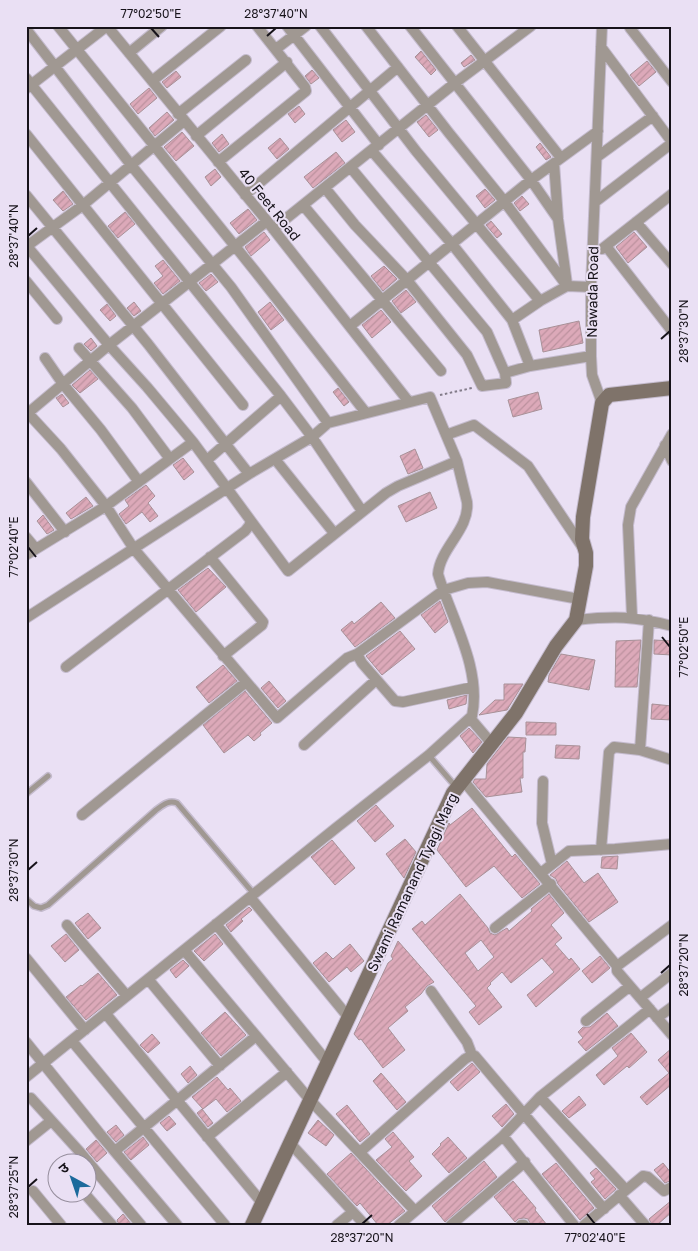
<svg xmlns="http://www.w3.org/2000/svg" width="698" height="1251" font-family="'Golos Text','Noto Sans Devanagari',sans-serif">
<defs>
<pattern id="building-hatch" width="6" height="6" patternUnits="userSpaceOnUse" patternTransform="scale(1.25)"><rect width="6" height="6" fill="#dca9b9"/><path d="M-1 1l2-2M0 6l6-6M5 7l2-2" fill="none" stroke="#bc919e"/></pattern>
</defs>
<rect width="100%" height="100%" fill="#eae0f4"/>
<path fill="url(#building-hatch)" stroke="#a89198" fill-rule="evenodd" d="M421 51 436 70 431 75 415 57Z
M471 55 475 60 464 67 461 63Z
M647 61 656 72 639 86 630 75Z
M312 70 319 78 311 84 305 76Z
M176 71 181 77 167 88 162 82Z
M149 88 157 98 138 114 130 104Z
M299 106 305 114 295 123 288 114Z
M167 112 174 120 155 136 149 128Z
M426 115 438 130 429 137 417 122Z
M346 120 355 132 342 142 333 130Z
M182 132 194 146 176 161 164 147Z
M222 134 229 144 219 152 212 143Z
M280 138 289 149 277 159 268 148Z
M540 143 551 157 546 160 536 147Z
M336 152 345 163 313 188 304 177Z
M215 169 221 177 211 186 205 177Z
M485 189 495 200 485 208 476 196Z
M63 191 73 204 63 211 53 200Z
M522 196 529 204 520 211 514 203Z
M248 209 257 220 239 234 230 223Z
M125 212 135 224 118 238 108 226Z
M491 221 502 234 497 238 486 225Z
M264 232 270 240 251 256 245 247Z
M634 232 647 247 628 263 616 247Z
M163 260 180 281 163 294 154 283 163 276 155 266Z
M384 266 397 279 383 291 371 276Z
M211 274 218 282 206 291 199 283Z
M406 290 416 302 401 313 392 301Z
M134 302 141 311 134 316 127 308Z
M270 302 284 320 271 330 258 312Z
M107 304 116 316 110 321 100 310Z
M381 310 391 322 372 338 362 325Z
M579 321 583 343 543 352 539 330Z
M91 338 97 346 91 351 84 344Z
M90 370 98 379 80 393 72 385Z
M338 388 349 402 344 406 333 392Z
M538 392 542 409 513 417 508 400Z
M62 394 69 403 63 407 56 398Z
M415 449 423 468 408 474 400 456Z
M183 458 194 472 184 480 173 465Z
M146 485 155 496 148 503 158 516 150 522 142 512 126 524 119 514 129 506 125 500Z
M430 492 437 508 406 522 398 506Z
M86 497 93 506 71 519 66 513Z
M43 515 54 530 47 534 37 521Z
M208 568 226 587 196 612 178 590Z
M440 601 448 622 435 633 421 615Z
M381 602 395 618 355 647 341 630 352 621 354 624Z
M400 631 415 649 382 675 366 656Z
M641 640 637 687H615L616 641Z
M654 640 672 641V655L654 654Z
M561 654 595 660 589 690 548 682 549 675Z
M223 665 237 681 209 703 196 687Z
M269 681 286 701 278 708 261 688Z
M504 684H523L507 710 479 715 495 700H504Z
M245 691 272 723 260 733 261 735 254 741 248 735 224 753 203 725Z
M467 695 466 704 449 709 447 700Z
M652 704 672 706V720L651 719Z
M526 722 556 723V735H526Z
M469 728 482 742 473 753 460 736Z
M508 737 526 738 525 752H523V778H520L522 792 486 797 473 782 475 779H486L487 764Z
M556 745 580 746 579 759 555 758Z
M376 805 394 826 375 842 357 821Z
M472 808 512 857 515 854 540 884 522 898 494 866 466 887 437 850 449 823 450 825Z
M405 839 416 852 404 878 386 854Z
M332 840 355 868 335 885 311 857Z
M618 856 617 869 601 868 602 857Z
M567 861 584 883 598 873 618 902 589 922 558 884 556 879 550 875Z
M460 894 488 928 490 933 495 935 507 928 509 931 532 911 531 909 549 894 564 913 551 925 562 938 555 944 569 960 571 958 580 969 536 1007 527 995 554 972 542 958 511 983 502 972 490 983 491 984 487 988 502 1007 479 1025 469 1012 476 1006 412 929 422 921 425 925ZM481 940 494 957 478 971 465 953Z
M249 907 252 910 241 919 243 921 231 932 226 925Z
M88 913 101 928 88 939 75 923Z
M66 934 79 950 65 962 51 946Z
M215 934 223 944 204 961 194 951Z
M398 941 434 982 427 986 421 994 405 1007 408 1011 388 1028 405 1050 383 1068 361 1039 359 1040 354 1034 388 963 393 959 391 956Z
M350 944 364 961 351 972 347 967 329 982 313 963 326 952 333 959Z
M600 956 610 968 592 983 582 971Z
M183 960 189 966 176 978 170 970Z
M98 973 117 995 86 1020 66 997 81 985 82 986Z
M225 1012 246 1035 221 1056 201 1033Z
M607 1013 618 1026 586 1051 578 1042 583 1038 578 1032 583 1027H590Z
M631 1033 647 1052 629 1068 627 1066 604 1085 596 1075 618 1056 612 1048Z
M152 1034 160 1043 148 1053 140 1045Z
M672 1048V1084L647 1105 640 1097 669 1073 658 1060Z
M472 1063 480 1072 458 1091 450 1082Z
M190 1066 197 1075 188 1083 181 1074Z
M381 1073 406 1102 397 1110 373 1081Z
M217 1077 228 1090 230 1088 241 1101 227 1112 216 1099 203 1109 192 1097Z
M579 1096 586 1105 569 1118 562 1111Z
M506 1104 514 1114 502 1127 492 1116Z
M347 1105 370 1134 360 1142 336 1114Z
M202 1109 213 1123 208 1127 197 1113Z
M169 1116 176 1124 167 1131 160 1123Z
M318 1120 334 1135 326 1146 308 1133Z
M116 1125 124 1135 116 1142 107 1132Z
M393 1132 414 1157 409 1161 422 1176 406 1191 376 1160 392 1147 385 1139Z
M143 1137 149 1145 131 1160 124 1152Z
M448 1137 467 1158 449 1173 432 1154 441 1145 440 1144Z
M96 1140 107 1153 97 1162 86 1149Z
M351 1153 405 1211 387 1225H378L360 1203 357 1206 327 1174Z
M484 1161 497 1177 445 1222 432 1206Z
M556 1163 594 1208 580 1220 542 1174Z
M663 1163 672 1174V1180L665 1183 654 1170Z
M596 1168 616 1189 605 1199 591 1182 595 1179 590 1173Z
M513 1181 536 1208 535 1210 547 1225H531L528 1219 524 1218 518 1219 515 1222 494 1197Z
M672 1200V1212L657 1225H652L649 1219Z
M123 1214 132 1225H119L117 1220Z"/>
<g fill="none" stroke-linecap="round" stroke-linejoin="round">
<defs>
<path id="lane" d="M432 759 456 787
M26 794 48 776
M26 899 34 906 41 908 48 905 156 810C163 805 168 800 177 803L254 894"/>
<path id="street" d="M58 26 255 271 366 413
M107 26 267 221 409 402
M287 26 379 145
M320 26 416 151 540 301
M366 26 449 133 504 201 567 286
M410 26 531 180 558 219
M457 26 561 158
M630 28 672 82
M26 29 131 165 231 287 328 423
M601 47 672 142
M276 49 306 26
M129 53 162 26
M26 78 281 396 312 437 362 511
M152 81 221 26
M27 88 107 26
M178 114 246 60
M26 134 243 405
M196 136 287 62
M372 151 452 244 512 320 530 366
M597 157 653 116
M218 162 306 91 305 87 257 26
M554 163 558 219 567 284
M351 168 487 332 505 373
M325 188 355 225 407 280 467 355 482 386 506 383 505 373 530 366 591 356
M26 195 148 344 249 474
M245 195 398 67
M595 202 672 143
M303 205 441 371
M636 222 672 264
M273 229 455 83 531 26
M26 245 109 345 147 387 193 442 251 521 249 526 245 531 66 667
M27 246 83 205 184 121
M606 246 672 331
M602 249 672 194
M26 281 57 319
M512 320 540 301 567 286 591 287
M350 326 531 180 598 131
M79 348 132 408 170 459
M45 358 63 384 101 430 139 482
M602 403 592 375 591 356V287L602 26
M26 411 61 449 106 506 134 549 277 718 347 658 357 654 444 590 468 583 487 582 579 599
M28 413 109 345 267 221
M446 435 474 425 528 466 583 548
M665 445 672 461
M275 459 334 533
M207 460 281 396
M26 482 65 532
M251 521 288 571 386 493 398 486 457 461
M26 537 36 549
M26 555 106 506 193 442
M210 557 263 622 262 625 223 656
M632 617 628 525 631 507 672 434
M26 618 249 474 312 437 328 423 430 397 457 461 467 502C470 529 440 548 438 574 451 618 482 668 472 716L429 755 336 828 26 1077
M576 620C614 616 634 616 672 626
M357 654 362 663 395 701 403 702 473 687
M470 718 492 744
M304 745 376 680
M640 750 649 620
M462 779 617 966V971L672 1035
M543 781 542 823 552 864
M82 815 246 682
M601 850 609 752 614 747 640 750 672 760
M541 873 569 851 615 849 672 844
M250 897 349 1018
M216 924 328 1063
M67 925 127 996
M495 928 551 884
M184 950 310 1100 415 1211
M26 958 85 1030
M617 966 672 925
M148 979 220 1066
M431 991 467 1042 472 1055
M640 998 672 973
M106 1014 263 1204
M657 1018 672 1007
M586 1021 630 986
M72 1041 225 1225
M26 1042 100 1134 177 1225
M540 1097 626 1190
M31 1098 79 1151 141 1225
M503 1136 540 1097 650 1009
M207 1137 287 1072
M26 1141 51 1121
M290 1143 365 1225
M115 1151 256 1036
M360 1152 465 1059 472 1055 475 1056 604 1209
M33 1191 61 1225
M85 1194 112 1225
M619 1195 645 1225
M337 1225 353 1212
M399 1225 503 1136 574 1225
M451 1225 525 1162
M521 1225H524
M584 1225 643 1176 648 1177 664 1191 672 1187"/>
<path id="secondary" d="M252 1225 453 793 516 713 556 646 576 620 586 566V553L582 539 583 517 602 403 609 395 672 388"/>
</defs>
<use href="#lane" stroke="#c4bbcd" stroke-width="8"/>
<use href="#street" stroke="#c4bbcd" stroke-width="12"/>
<use href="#secondary" stroke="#c4bbcd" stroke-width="16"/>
<path stroke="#827b89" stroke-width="2" stroke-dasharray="2.5 2.5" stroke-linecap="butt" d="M440 395 472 388"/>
<use href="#lane" stroke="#a09892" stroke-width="5"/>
<use href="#street" stroke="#a09892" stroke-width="10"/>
<use href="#secondary" stroke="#7f736a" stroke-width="14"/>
</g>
<path fill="none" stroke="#17131a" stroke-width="2" d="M151 28 159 37M267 36 276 28M28 236 37 228M661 339 670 331M28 547 36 557M662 637 670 647M28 870 37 862M661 973 670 965M28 1187 37 1179M587 1214 595 1224M362 1224 372 1215"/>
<g text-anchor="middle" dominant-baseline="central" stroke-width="4" stroke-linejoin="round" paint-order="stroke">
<g font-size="14" fill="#17131a" stroke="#eae0f4">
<text transform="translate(270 204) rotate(51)">40 Feet Road</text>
<text transform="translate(592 292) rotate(-89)">Nawada Road</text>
<text transform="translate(412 882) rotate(-65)">Swami Ramanand Tyagi Marg</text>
</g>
</g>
<rect width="698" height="1251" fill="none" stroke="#eae0f4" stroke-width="55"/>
<g transform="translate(72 1178) rotate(320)"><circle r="24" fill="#eae0f4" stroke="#968e9d"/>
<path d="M0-4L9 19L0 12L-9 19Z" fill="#1c6a9c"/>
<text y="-8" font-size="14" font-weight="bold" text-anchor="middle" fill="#17131a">उ</text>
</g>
<rect x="28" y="28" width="642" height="1196" fill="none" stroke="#17131a" stroke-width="2"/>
<g font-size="12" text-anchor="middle" fill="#17131a">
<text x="151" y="18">77°02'50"E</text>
<text x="276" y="18">28°37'40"N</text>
<text transform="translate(14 236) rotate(-90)" y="4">28°37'40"N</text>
<text transform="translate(684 331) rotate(-90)" y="4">28°37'30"N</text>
<text transform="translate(14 547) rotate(-90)" y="4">77°02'40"E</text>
<text transform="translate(684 647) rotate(-90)" y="4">77°02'50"E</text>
<text transform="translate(14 870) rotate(-90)" y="4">28°37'30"N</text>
<text transform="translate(684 965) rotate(-90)" y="4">28°37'20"N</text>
<text transform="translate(14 1187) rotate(-90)" y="4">28°37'25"N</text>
<text x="362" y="1242">28°37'20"N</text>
<text x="595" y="1242">77°02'40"E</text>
</g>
</svg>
